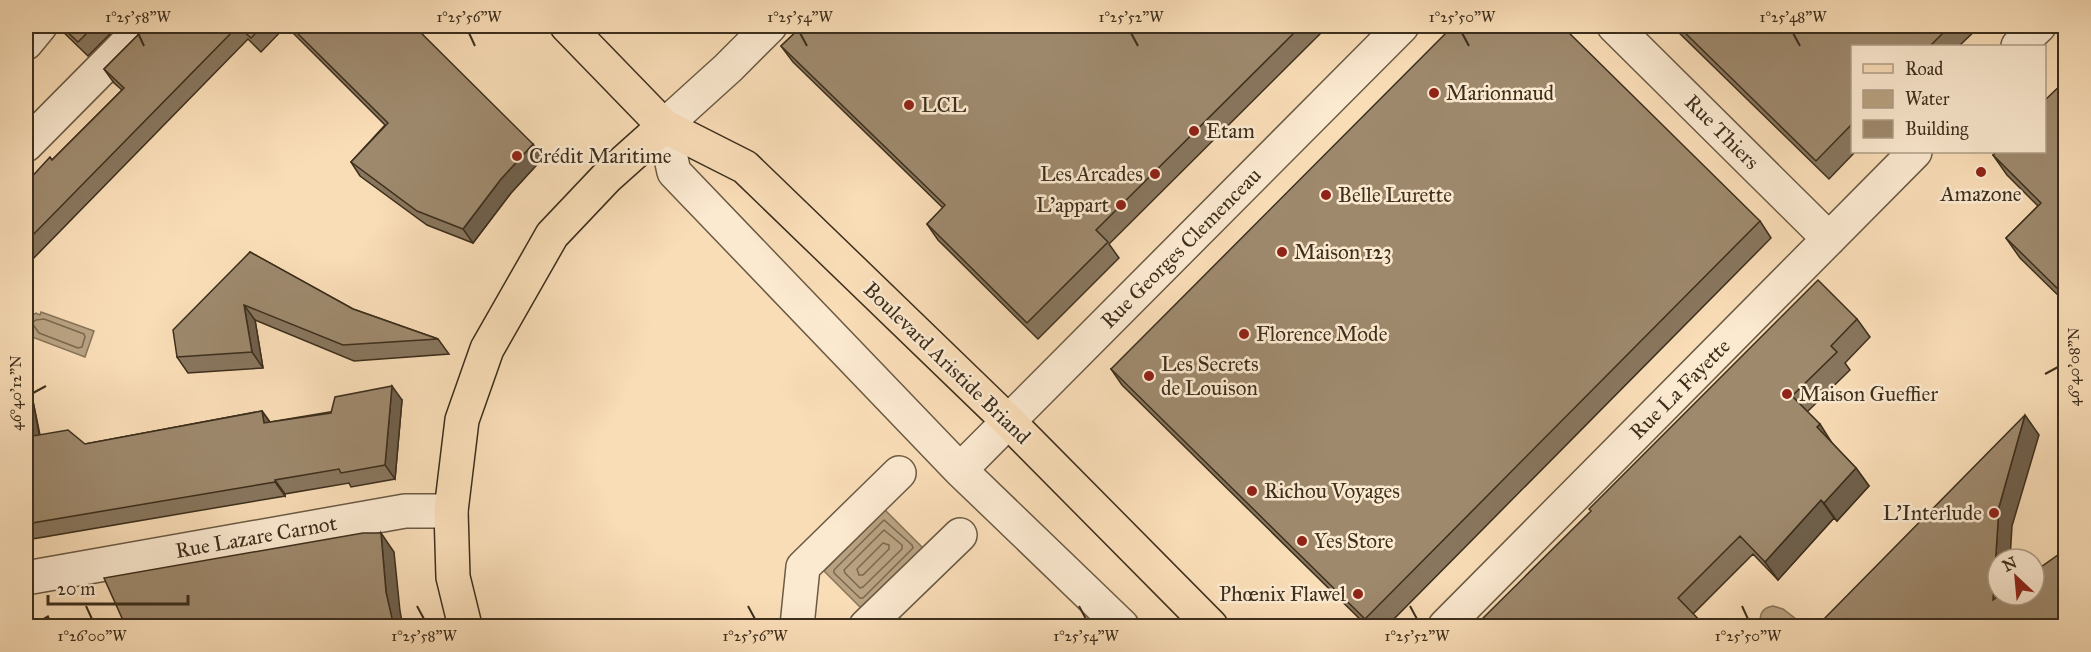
<svg xmlns="http://www.w3.org/2000/svg" width="2091" height="652" font-family="'IM FELL Great Primer',serif">
<rect width="100%" height="100%" fill="#f9ddb7"/>
<filter id="stains"><feTurbulence type="fractalNoise" baseFrequency=".00333" numOctaves="4"/><feColorMatrix values="0 0 0 0 .2 0 0 0 0 .09 0 0 0 0 .02 0 0 0 .5 -.17"/></filter>
<radialGradient id="worn" r=".72"><stop offset=".6" stop-color="#630" stop-opacity="0"/><stop offset="1" stop-color="#630" stop-opacity=".3"/></radialGradient>
<path fill="#b9a282" stroke="#877459" stroke-width="1.5" d="M41 312 94 331 85 357 32 337 26 323 31 316 36 313 40 315Z
M885 510 923 548 861 608 824 571Z
M1773 606 1783 609 1805 626H1762C1758 616 1761 608 1773 606Z"/>
<g fill="none" stroke-linecap="round" stroke-linejoin="round">
<path stroke="#7a684f" stroke-width="1.5" d="M44 319 84 334 85 337 82 347 78 348 39 333 32 323 36 320Z
M884 520 912 545 913 548 863 598H860L834 573V570Z
M884 530 902 545V549L863 587 860 588 845 573 844 570Z
M883 543 889 545V549L863 575H859L857 569Z"/>
<defs>
<path id="minor" d="M770 26 728 68 664 126 674 172 960 470 1122 626
M1614 26 1829 239
M26 43 40 26
M2018 46 2039 26
M26 145 144 26
M960 470 1402 26
M26 578 405 511H451
M797 626 803 567 899 473
M866 626 960 535
M1445 626 1915 152"/>
<path id="major" d="M567 26 664 126 745 167 1008 421 1211 626
M465 626 453 577 451 511 462 420 487 349 552 235 607 177 664 126"/>
</defs>
<use href="#minor" stroke="#6b5a43" stroke-width="36"/>
<use href="#major" stroke="#3c2e1c" stroke-width="36"/>
<use href="#minor" stroke="#fbe9d0" stroke-width="33"/>
<use href="#major" stroke="#f9ddb7" stroke-width="33"/>
</g>
<path fill="#88765e" stroke="#3c2e1c" stroke-width="1.5" d="M57 26H118L88 56Z
M147 26H414L543 158 511 193 473 243 427 225 360 176 351 162 385 125 286 26 261 52 248 39 26 266V183L52 160 122 90 114 83 104 69Z
M802 26H1328L1109 244 1119 258 1038 339 938 240 927 224 943 208 793 62 781 46Z
M1672 26H1980L1959 46H1852V152H1855L1829 179Z
M2066 80V303L2020 258 2006 238 2038 206 2007 175 1993 155Z
M1760 221 1771 238 1386 627H1368L1122 385 1111 369Z
M250 252 353 309 438 339 449 354 354 361 255 320 263 368 188 373 177 357Z
M1857 319 1870 337 1845 363 1850 370 1807 412 1832 443 1856 468 1869 486 1837 521 1834 518 1778 580 1753 554 1693 614 1474 627Z
M26 390 33 401 40 435 85 444 262 411 270 422 402 400 395 479 351 487 349 483 285 494V496L26 540Z"/>
<path fill="#6f604c" stroke="#3c2e1c" stroke-width="1.5" d="M533 144 543 158 511 193 473 243 463 229 501 179Z
M244 305 255 320 263 368 252 352Z
M392 386 402 400 395 479 385 465Z
M26 390 33 401 42 450 33 436 26 397Z
M262 411 272 425 264 423Z
M2025 415 2039 435 2012 526 2010 559H1998V595H2008L1993 600 1999 507Z
M1820 424 1832 443 1830 446 1817 427Z
M1856 468 1869 486 1837 521 1824 503Z
M275 480 285 494V496L275 482Z
M1821 500 1834 518 1778 580 1765 562Z
M381 533 394 552 400 611 403 627H394L392 620 386 592Z"/>
<path fill="#9e896d" stroke="#3c2e1c" stroke-width="1.5" d="M61 26H94L78 42Z
M147 26H238L26 242V183L50 157 52 160 124 88 104 69Z
M238 26H263L251 38Z
M290 26H414L533 144 501 179 463 229 417 211 351 162 388 123Z
M802 26H1301L1096 230 1108 242 1027 323 927 224 945 205 781 46Z
M1453 26H1562L1760 221 1365 619 1111 369Z
M1678 26H1950L1930 46H1852V124L1816 161Z
M2066 80V290L2062 293 2006 238 2041 203 1993 155 1997 152H2044V101Z
M250 252 353 309 438 339 343 345 244 305 252 352 177 357 173 330Z
M1818 280 1857 319 1831 346 1837 352 1792 396 1820 424 1817 427 1856 468 1824 503 1821 500 1765 562 1740 536 1678 598 1706 627H1474L1591 511 1589 509Z
M392 386 385 465 341 473 339 469 275 480V482L26 524V397L33 436 68 430 85 444 262 411 264 423 331 413 335 397Z
M2025 415 1999 507 1993 600 2000 595H2034V572L2058 555 2066 552V627H1830L1823 620Z
M363 533H381L386 592 394 627H126L104 578Z
M48 616 53 627H29Z"/>
<path fill="none" stroke="#3c2e1c" stroke-width="2" d="M138 33 144 46M469 33 475 46M800 33 807 46M1131 33 1138 46M1462 33 1469 46M1793 33 1800 46M2045 374 2058 367M33 393 46 386M86 606 92 619M417 606 424 619M748 606 755 619M1079 606 1086 619M1410 606 1417 619M1742 606 1748 619"/>
<g fill="#8f2418" stroke="#fbe9d0" stroke-width="2">
<circle cx="1434" cy="93" r="6"/>
<circle cx="909" cy="105" r="6"/>
<circle cx="1194" cy="131" r="6"/>
<circle cx="517" cy="156" r="6"/>
<circle cx="1981" cy="172" r="6"/>
<circle cx="1155" cy="174" r="6"/>
<circle cx="1326" cy="195" r="6"/>
<circle cx="1121" cy="205" r="6"/>
<circle cx="1282" cy="252" r="6"/>
<circle cx="1244" cy="334" r="6"/>
<circle cx="1149" cy="376" r="6"/>
<circle cx="1787" cy="394" r="6"/>
<circle cx="1252" cy="491" r="6"/>
<circle cx="1994" cy="513" r="6"/>
<circle cx="1302" cy="541" r="6"/>
<circle cx="1358" cy="594" r="6"/>
</g>
<g text-anchor="middle" dominant-baseline="central" stroke-width="5" stroke-linejoin="round" paint-order="stroke">
<g font-size="21" fill="#3c2e1c" stroke="#fbe9d0" text-anchor="start">
<text x="1446" y="93">Marionnaud</text>
<text x="921" y="105">LCL</text>
<text x="1206" y="131">Etam</text>
<text x="529" y="156">Crédit Maritime</text>
<text x="1143" y="174" text-anchor="end">Les Arcades</text>
<text x="1981" y="194" text-anchor="middle">Amazone</text>
<text x="1338" y="195">Belle Lurette</text>
<text x="1109" y="205" text-anchor="end">L'appart</text>
<text x="1294" y="252">Maison 123</text>
<text x="1256" y="334">Florence Mode</text>
<text x="1161" y="364">Les Secrets<tspan x="1161" dy="24">de Louison</tspan></text>
<text x="1799" y="394">Maison Gueffier</text>
<text x="1264" y="491">Richou Voyages</text>
<text x="1982" y="513" text-anchor="end">L'Interlude</text>
<text x="1314" y="541">Yes Store</text>
<text x="1346" y="594" text-anchor="end">Phœnix Flawel</text>
</g>
<g font-size="21" fill="#3c2e1c" stroke="#fbe9d0">
<text transform="translate(1722 132) rotate(45)">Rue Thiers</text>
<text transform="translate(1181 248) rotate(-45)">Rue Georges Clemenceau</text>
<text transform="translate(947 363) rotate(44)">Boulevard Aristide Briand</text>
<text transform="translate(1680 389) rotate(-45)">Rue La Fayette</text>
<text transform="translate(256 537) rotate(-10)">Rue Lazare Carnot</text>
</g>
</g>
<rect width="2091" height="652" fill="none" stroke="#f9ddb7" stroke-width="66"/>
<rect x="1851" y="45" width="195" height="108" fill="#fbe9d0" stroke="#af9e88" stroke-width="1.5"/>
<rect x="1863" y="64" width="30" height="9" fill="#f9ddb7" stroke="#af9e88" stroke-width="1.5"/>
<text x="1905" y="75" font-size="18" fill="#3c2e1c">Road</text>
<rect x="1863" y="90" width="30" height="18" fill="#b9a282" stroke="#af9e88" stroke-width="1.5"/>
<text x="1905" y="105" font-size="18" fill="#3c2e1c">Water</text>
<rect x="1863" y="120" width="30" height="18" fill="#9e896d" stroke="#af9e88" stroke-width="1.5"/>
<text x="1905" y="135" font-size="18" fill="#3c2e1c">Building</text>
<g transform="translate(2016 577) rotate(334)"><circle r="28" fill="#fbe9d0" stroke="#af9e88" stroke-width="1.5"/>
<path d="M0-4.5L10 22L0 15L-10 22Z" fill="#8f2418"/>
<text y="-9" font-size="16" font-weight="bold" text-anchor="middle" fill="#3c2e1c">N</text>
</g>
<path d="M48 595v9h140v-9" fill="none" stroke="#3c2e1c" stroke-width="3"/>
<text x="57" y="595" font-size="18" fill="#3c2e1c" stroke="#fbe9d0" stroke-width="4.5" paint-order="stroke">20 m</text>
<rect x="33" y="33" width="2025" height="586" fill="none" stroke="#3c2e1c" stroke-width="2"/>
<g font-size="15" text-anchor="middle" fill="#3c2e1c">
<text x="138" y="22">1°25'58"W</text>
<text x="469" y="22">1°25'56"W</text>
<text x="800" y="22">1°25'54"W</text>
<text x="1131" y="22">1°25'52"W</text>
<text x="1462" y="22">1°25'50"W</text>
<text x="1793" y="22">1°25'48"W</text>
<text transform="translate(2074 367) rotate(-90)" y="5">46°40'08"N</text>
<text transform="translate(16 393) rotate(-90)" y="5">46°40'12"N</text>
<text x="92" y="641">1°26'00"W</text>
<text x="424" y="641">1°25'58"W</text>
<text x="755" y="641">1°25'56"W</text>
<text x="1086" y="641">1°25'54"W</text>
<text x="1417" y="641">1°25'52"W</text>
<text x="1748" y="641">1°25'50"W</text>
</g>
<rect width="100%" height="100%" filter="url(#stains)"/>
<rect width="100%" height="100%" fill="url(#worn)"/>
</svg>
